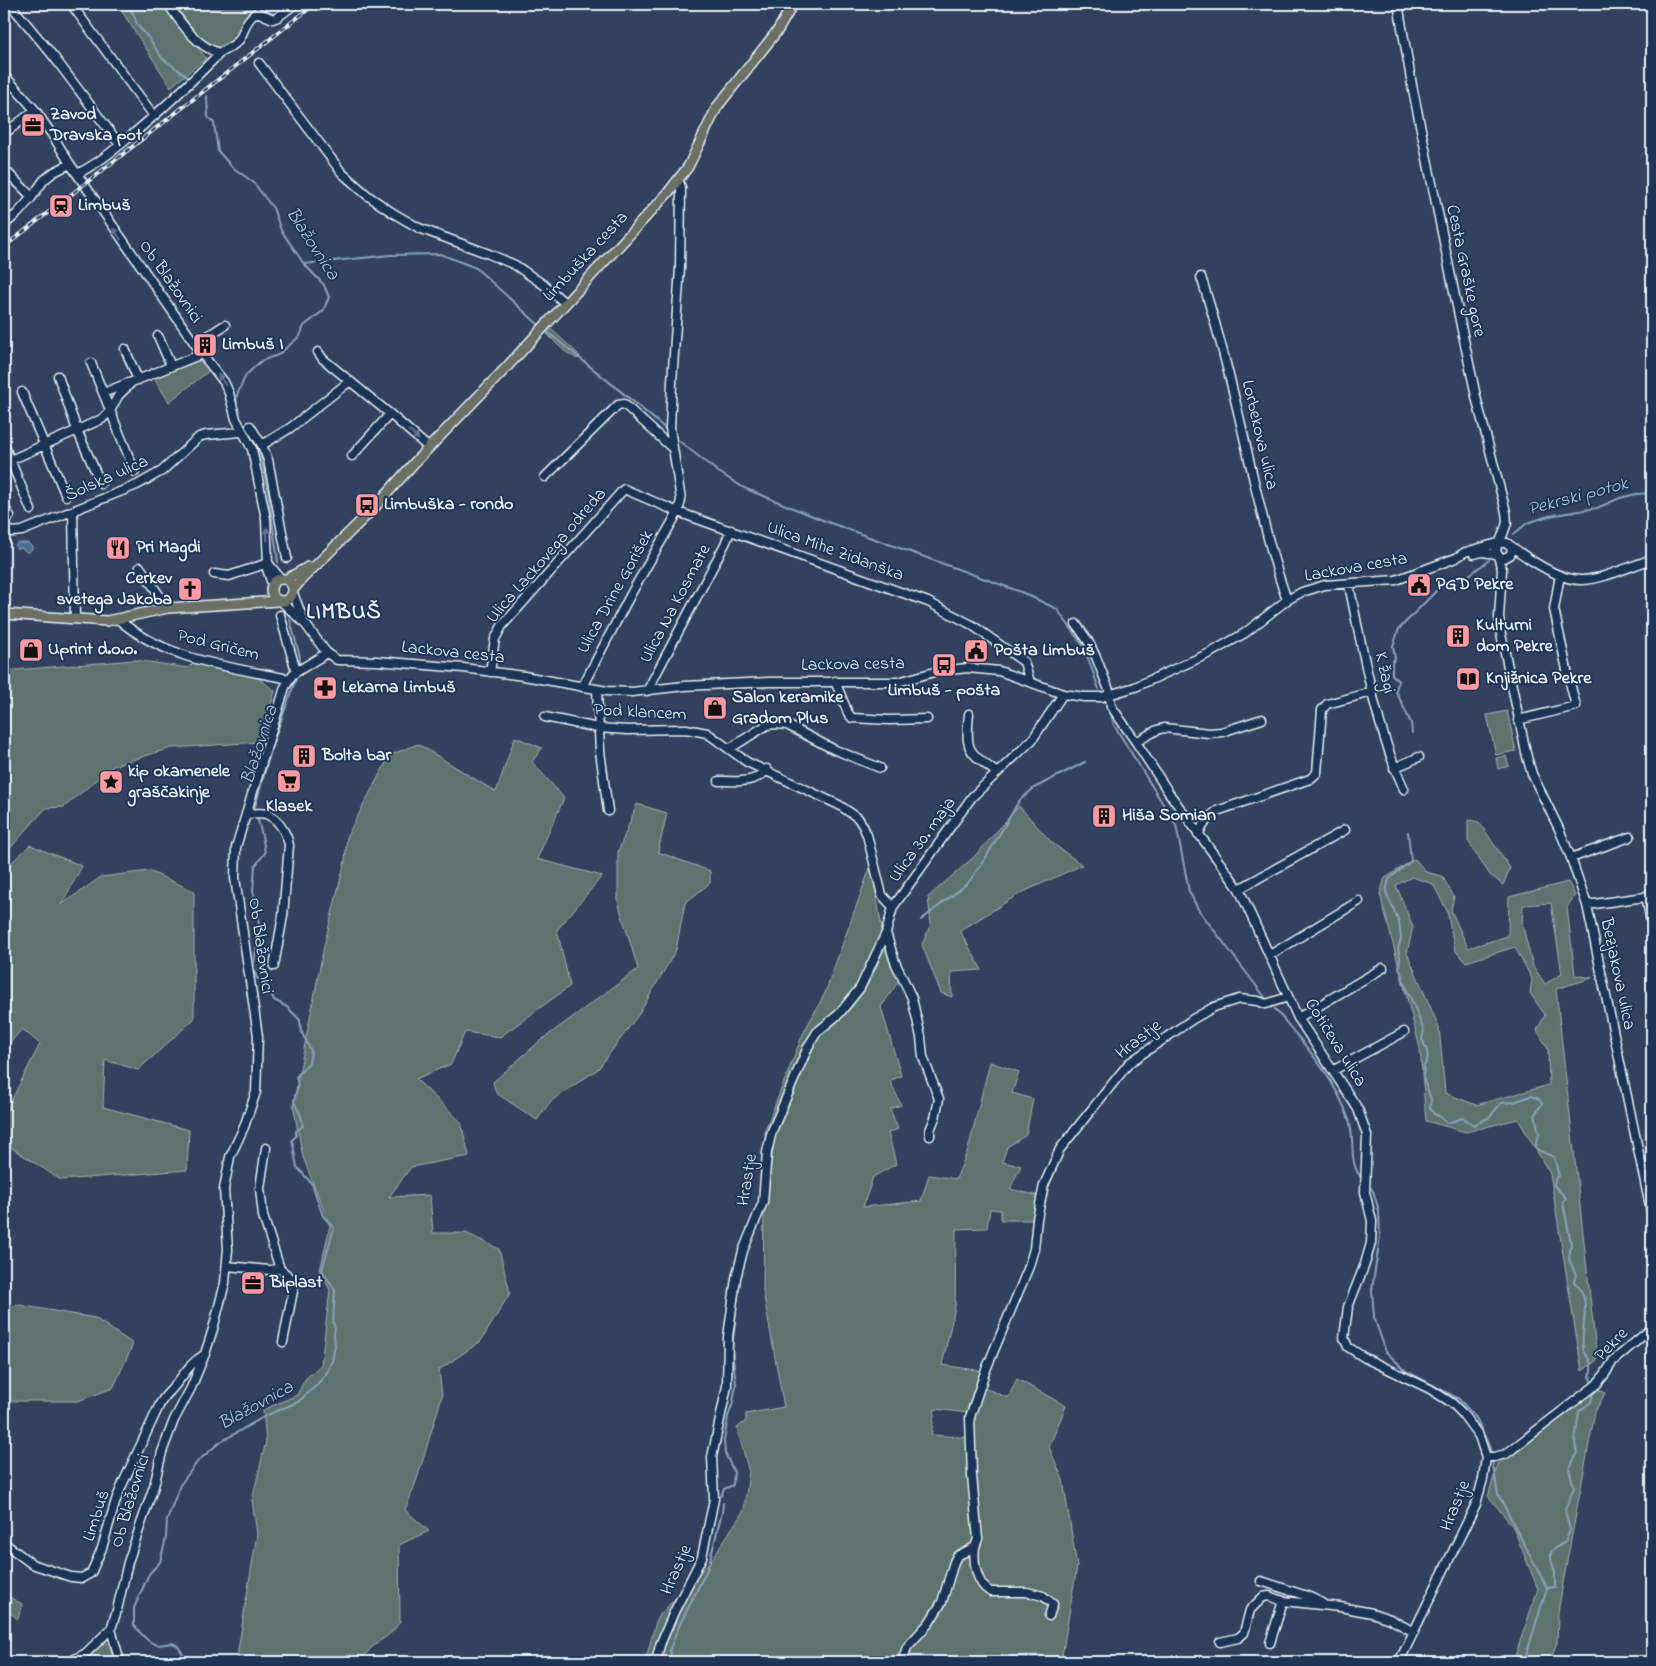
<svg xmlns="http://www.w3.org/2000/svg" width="1656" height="1666" font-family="'Indie Flower',sans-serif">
<rect width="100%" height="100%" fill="#32425e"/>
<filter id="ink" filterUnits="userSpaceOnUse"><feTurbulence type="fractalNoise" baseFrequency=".02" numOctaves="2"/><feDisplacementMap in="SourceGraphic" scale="10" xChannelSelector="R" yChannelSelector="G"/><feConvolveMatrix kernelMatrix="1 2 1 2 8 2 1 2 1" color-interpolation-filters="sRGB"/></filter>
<g filter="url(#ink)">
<path fill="#5d736e" stroke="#a2b2b3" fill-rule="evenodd" d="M117 4H162L206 58 171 87Z
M174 4H253C224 70 208 51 174 4Z
M551 329 578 354 580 357 577 359 563 350 547 334Z
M200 359 205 362 210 370 169 402 154 378Z
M135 660 188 668 196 660 249 671 275 691 260 742 171 748 113 766 64 807 46 808 4 855V671Z
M1507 711 1516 751 1496 755 1487 715Z
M515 737 542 748 532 762 564 798 537 859 602 876 557 930 570 986 500 1037 465 1032 451 1064 416 1079 461 1122 469 1156 411 1167 389 1197 430 1195 433 1233H466L499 1249 510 1293 481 1341 439 1370 442 1396 417 1479 405 1510 429 1531 399 1545 400 1622 392 1632 371 1648 359 1662H238V1650L257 1534 252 1500 266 1441 263 1410 297 1395 305 1379 321 1365 330 1290 320 1270 330 1226 303 1157 293 1105 324 946 345 861 347 836 390 755 418 744 496 792Z
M1506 756 1509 766 1498 769 1496 758Z
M637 804 667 813 658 852 710 871V883L685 903 676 950 639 1014 598 1069 551 1101 537 1120 496 1093 493 1082 540 1041 638 969 618 902V852Z
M1019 806 1051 842 1082 865 1019 894 960 931 982 970 951 972 952 997 941 993 922 945 931 924 928 897 975 856Z
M1468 820 1479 822 1510 868 1503 885 1490 875 1468 841Z
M30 845 82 866 61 905 101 877 149 871 194 891V1019L138 1070 105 1060 103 1107 189 1130 187 1170 61 1180 4 1143V1115L40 1044 22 1029 4 1050V870Z
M1415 859 1426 872 1442 876 1454 897 1451 910 1468 948 1508 936 1509 897 1568 882 1575 895 1567 907 1575 975 1592 978 1556 989 1597 1360 1582 1371 1550 1174 1518 1119 1466 1132 1426 1121 1420 1048 1380 894 1385 878ZM1412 877 1433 884 1447 911 1455 950 1466 962 1515 947 1532 979 1530 993 1545 1015 1537 1030 1548 1049 1549 1085 1476 1105 1445 1093 1439 1027 1407 953 1413 927 1396 885ZM1551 903 1562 974 1545 984 1533 966 1522 924 1523 905Z
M871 865 883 934 900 979 881 1007 901 1076 890 1081 901 1105 890 1109 898 1129 888 1133 896 1164 873 1177 863 1207 921 1201 929 1175 956 1179 968 1150 990 1062 1019 1072 1012 1093 1033 1099 1026 1135 1007 1147 1002 1162 1021 1166 1010 1189 1039 1196 1035 1220H1001V1210L990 1209 987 1228 956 1229 955 1307 942 1365 983 1371 969 1413 935 1409 931 1435 973 1438 972 1417 982 1387 1008 1398 1017 1379 1066 1406 1049 1447 1063 1480 1077 1566 1061 1662H645L657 1618 712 1559 744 1510 749 1472 737 1428 746 1421V1414L784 1407 763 1291 765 1130 803 1034 825 993Z
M19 1305 95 1318 133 1344 113 1388 78 1401H4V1307Z
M1597 1388 1605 1393 1595 1412 1563 1583 1558 1613 1557 1642 1550 1662H1513L1538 1589 1513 1527 1488 1496 1498 1464Z
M4 1594 22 1604 18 1619 4 1608Z
M105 1639 112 1651 114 1662H92L88 1655Z"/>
<path fill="#496e90" stroke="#89a2ba" d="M17 543H28L33 548 28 553 21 548 17 549 15 546Z"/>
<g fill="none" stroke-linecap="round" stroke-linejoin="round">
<path stroke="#89a2ba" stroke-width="2" d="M118 4 132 11 138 26 148 37 162 58 191 79
M207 96 208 117 214 123 218 151 232 167 253 182 273 208 281 230 304 264 324 285 329 297 323 311 304 326 300 336 278 355 261 361 246 375 237 395 236 408
M304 264 391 255 440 254 476 268 540 326
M544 329C585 363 628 396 668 431
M248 435 259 450 268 491 278 562
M673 436 717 471 744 488 825 521 1021 592 1057 609 1084 647 1099 689
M1514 534 1527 523 1549 516 1597 508 1620 498 1636 494 1652 493
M290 620 300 657 299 666
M1111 714 1114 725 1176 825 1189 891 1198 909 1267 1000
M1412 733 1411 723 1396 691 1398 681 1392 674V663L1395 658 1393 646 1399 629 1438 589 1451 581 1468 576 1489 560
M256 811 255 807 273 743 298 673
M1408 832 1411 861 1389 879 1386 892 1399 922 1401 939 1398 949 1400 957 1399 967 1408 993 1414 1005 1424 1031 1422 1039 1427 1051 1428 1058 1424 1066 1423 1078 1431 1099 1430 1108 1434 1114 1439 1116 1447 1123 1463 1118 1474 1125 1490 1117 1501 1103 1514 1102 1531 1096 1539 1099 1542 1104 1535 1114 1539 1134 1536 1143V1149L1554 1157 1559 1176 1555 1179 1554 1185 1566 1198 1563 1202 1571 1244 1569 1259 1576 1275 1574 1282C1594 1299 1580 1325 1583 1348 1583 1354 1591 1359 1591 1365 1592 1372 1588 1377 1592 1384
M921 920 968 883 985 859 1019 801 1034 788 1085 762
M1275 1009C1303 1043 1335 1077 1349 1120 1356 1140 1347 1161 1362 1179
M843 1015C861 998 877 971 883 947
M817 1039 834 1023
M789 1100 814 1045
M1369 1186 1373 1191 1379 1211 1380 1237 1372 1290 1374 1317 1386 1352 1406 1371 1459 1399 1476 1418 1490 1448 1491 1456
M767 1199 773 1144
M1492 1460 1498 1494 1547 1588 1524 1662
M721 1496 724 1489 733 1485 734 1472 725 1453 724 1441 728 1417 733 1402 736 1384 732 1349 739 1286
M1547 1588 1555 1587V1573L1551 1559V1552L1566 1540 1570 1530 1565 1510 1574 1487 1569 1469 1577 1454 1575 1442 1579 1411 1591 1402 1593 1391
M184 1662C185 1657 184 1656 181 1651 173 1636 165 1648 154 1644 146 1641 139 1631 134 1625V1608L141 1592 149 1574 160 1562 166 1538 167 1520 180 1485 198 1461 219 1443 265 1416 298 1402 317 1385 326 1374 332 1361 335 1346 334 1334 335 1329 333 1322 335 1290 322 1270 334 1228 323 1216 312 1184 297 1167 292 1140 296 1136V1131L303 1126 301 1116 294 1102 298 1085 296 1077 309 1063 311 1051 301 1031 300 1020 287 1007 274 1000 267 984 257 978 253 969 258 937 259 913 253 891 255 866 265 853 263 840 257 816
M672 1662 670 1649 678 1628 708 1568 722 1512 723 1503"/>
<defs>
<path id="minor" d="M10 4 54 57 120 145
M71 4 154 116
M168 4C181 23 196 46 219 53
M1398 4 1412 85 1460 321 1477 401 1506 512 1507 523 1500 542
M259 63 342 173 367 195 393 213 419 228 489 254 515 265 544 285 565 303
M4 75 35 110 53 136 70 164
M4 134 35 110
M4 169 32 197
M77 174 202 354 224 382 229 393 236 419 252 449 266 519 268 563 280 578
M4 225 18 213 32 197 44 180 54 172 70 164 77 174C97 164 116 149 133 134 162 110 190 83 217 56 223 49 234 47 239 40 247 28 242 24 257 12L273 19 278 17 295 4
M1201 277C1221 338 1236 401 1250 464 1261 510 1271 556 1287 600
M158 336 171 366
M195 344 225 325
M125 349 138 380
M318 352 323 359 390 414 429 448
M91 363 135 472
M58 376 77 430 101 484
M22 392 66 496
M103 393 128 383
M250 426 262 445 268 460 287 558
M4 445 31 510
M262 445 290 428 350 381
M352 456 390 414
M4 463 102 419 110 411 118 396 132 382 202 354
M545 477 618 405 624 404 672 448
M4 507 10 516
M73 511 75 619
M4 529 13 532 22 531 137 485 162 471 199 437 206 435 241 432
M1474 554 1482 552 1496 554
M1498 556 1504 558 1510 555 1512 550 1511 546
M1652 559C1631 566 1604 579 1582 580 1559 581 1524 556 1507 543H1498L1496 550 1502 569 1499 617 1501 634 1527 757 1532 774 1559 829 1571 858 1587 905 1652 1216
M140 567 168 608
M214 574 229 576 268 563 267 569 272 584
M1349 585C1363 651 1375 726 1404 789
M293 593 303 619
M281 601 306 625 326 652 337 660 377 661 463 668 524 676 607 691 632 692 684 686 769 682H898L938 671 968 668 999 671 1063 694 1084 697H1102L1135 687 1210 653 1245 633 1287 600 1302 592 1325 585 1396 580 1456 558 1465 552 1498 543
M280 615 296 671
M118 619C165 660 230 667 289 679
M1076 624 1088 641 1096 657 1109 690 1111 706 1136 742 1169 793 1239 889 1298 1018 1358 1109 1367 1135 1365 1192 1372 1221 1371 1243 1365 1264 1348 1307 1344 1338 1348 1347 1365 1358 1430 1389 1452 1403 1462 1413 1479 1436 1486 1457 1483 1479 1476 1504 1399 1662
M490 672 495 639 502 626 624 489 678 512 928 602 972 625 1024 662 1030 682
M835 681 848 713 852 718 890 720 927 719
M582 687 632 592 678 512 681 500 670 428 672 382 680 268 681 187 678 180
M597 690 600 751 608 811
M647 691 725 544 731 530
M969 714C965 752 968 751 997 773
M545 717 598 728 627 730 686 729 707 733 747 762 839 805 858 818 863 826 867 835 882 895 893 907
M1518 720 1576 706 1568 675 1554 609 1560 575
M1136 742 1157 730 1164 728 1209 733 1222 732 1262 719
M729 749 767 725 776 724 787 725 833 749 880 768
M1394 768 1419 757
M719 781C734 781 757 784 767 769
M246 814C253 814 260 812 266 814 278 818 287 834 289 845L283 916 274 966
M1198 834 1208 818 1217 811 1310 779 1317 773 1322 710 1327 704 1372 692
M1571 858 1630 837
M1239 889 1345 830
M1646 896 1652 927
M1587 905 1652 896
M886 933 895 962 912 998 921 1037 923 1057 939 1099 935 1118 930 1130V1136
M1270 955 1359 901
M1298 1018 1383 968
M1334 1070 1404 1032
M266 1148 260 1188 263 1216 280 1269 295 1281 283 1342
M227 1266 269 1270 280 1269
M1486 1457H1494L1506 1454 1596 1385 1605 1374 1613 1361 1652 1328
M4 1543 32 1564 71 1577 82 1578 91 1573 102 1548 116 1500 123 1483 159 1406C162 1399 166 1395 171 1390 184 1376 187 1365 204 1355
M975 1547C973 1561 976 1585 991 1592H1027L1043 1596 1053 1604 1049 1616
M1261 1581 1313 1598 1323 1604
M1220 1642 1238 1638 1244 1633 1250 1610 1263 1597 1269 1596 1283 1601 1340 1607 1372 1613 1390 1619 1414 1632
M1270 1643 1283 1601
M69 1662 86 1653 111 1629
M120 1662 111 1629 117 1610 128 1562 154 1486 162 1452 174 1420 191 1388 205 1354 213 1329 225 1283 228 1249 224 1189 230 1157 244 1127 256 1092 258 1036 235 878 236 847 285 687 293 674 322 656 326 652
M656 1662 660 1645 674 1612 702 1557 714 1499 712 1457 727 1386 728 1337 736 1278 743 1251 763 1202 767 1152 772 1131 808 1047 817 1032 839 1014 860 988 886 933 893 907 972 797 1032 740 1063 694
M902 1662 907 1647 929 1623 942 1602 954 1562 957 1556 975 1547 978 1539 972 1476 970 1417 985 1372 1028 1269 1034 1249 1037 1219 1044 1185 1060 1149 1129 1063 1193 1019 1214 1007 1239 999 1258 1001 1266 1004 1288 997"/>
<path id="major" d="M271 590a11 11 0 1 1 22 0a11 11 0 1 1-22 0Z
M287 579 308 567
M293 590 302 579 373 509 415 462 503 371 667 194 688 167 717 107 778 30 793 4
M4 614 107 621 168 608 278 601"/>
</defs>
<use href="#minor" stroke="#e8f1f8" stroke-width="11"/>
<use href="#major" stroke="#e8f1f8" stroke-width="12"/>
<use href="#minor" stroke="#1d3557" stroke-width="8"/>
<use href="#major" stroke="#6c7065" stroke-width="9"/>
<defs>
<path id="rail" d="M4 247 315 4"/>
</defs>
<use href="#rail" stroke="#e8f1f8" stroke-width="4"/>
<use href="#rail" stroke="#1d3557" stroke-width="2" stroke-dasharray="5.5" stroke-linecap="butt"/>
</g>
<defs><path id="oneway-solid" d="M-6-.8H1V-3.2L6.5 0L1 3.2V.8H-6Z" transform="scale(1.25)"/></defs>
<g fill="#64778f">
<use href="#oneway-solid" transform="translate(117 234) rotate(-125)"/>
<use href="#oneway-solid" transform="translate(222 380) rotate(-124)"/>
<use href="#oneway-solid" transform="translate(414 435) rotate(41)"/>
<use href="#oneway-solid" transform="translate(267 534) rotate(-93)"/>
</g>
</g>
<defs>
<symbol id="office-square" viewBox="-11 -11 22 22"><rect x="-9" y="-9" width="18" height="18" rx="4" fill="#ff9aa2" stroke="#1d3557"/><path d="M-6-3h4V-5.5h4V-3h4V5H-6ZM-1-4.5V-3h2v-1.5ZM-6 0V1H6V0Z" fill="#111"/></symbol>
<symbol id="station-square" viewBox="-11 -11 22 22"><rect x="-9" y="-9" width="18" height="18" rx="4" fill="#ff9aa2" stroke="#1d3557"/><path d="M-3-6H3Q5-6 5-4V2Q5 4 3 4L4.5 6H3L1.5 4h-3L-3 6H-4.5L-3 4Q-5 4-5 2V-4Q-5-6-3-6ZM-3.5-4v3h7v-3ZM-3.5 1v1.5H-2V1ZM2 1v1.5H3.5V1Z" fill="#111"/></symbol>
<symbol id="building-square" viewBox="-11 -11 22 22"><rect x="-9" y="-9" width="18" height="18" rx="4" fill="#ff9aa2" stroke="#1d3557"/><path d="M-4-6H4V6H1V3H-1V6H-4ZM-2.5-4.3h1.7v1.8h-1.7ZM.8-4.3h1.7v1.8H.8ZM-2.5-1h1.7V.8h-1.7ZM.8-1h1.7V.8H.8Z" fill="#111"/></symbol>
<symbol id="bus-square" viewBox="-11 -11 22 22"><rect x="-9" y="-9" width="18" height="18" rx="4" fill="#ff9aa2" stroke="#1d3557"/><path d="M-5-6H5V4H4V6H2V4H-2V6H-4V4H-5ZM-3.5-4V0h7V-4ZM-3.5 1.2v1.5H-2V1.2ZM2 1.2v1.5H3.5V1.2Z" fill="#111"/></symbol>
<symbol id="restaurant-square" viewBox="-11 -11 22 22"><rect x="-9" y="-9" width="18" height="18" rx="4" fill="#ff9aa2" stroke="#1d3557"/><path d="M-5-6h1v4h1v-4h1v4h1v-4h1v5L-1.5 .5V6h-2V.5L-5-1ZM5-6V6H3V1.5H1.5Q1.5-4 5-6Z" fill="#111"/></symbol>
<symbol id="civic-square" viewBox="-11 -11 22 22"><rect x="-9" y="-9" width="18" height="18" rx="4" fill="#ff9aa2" stroke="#1d3557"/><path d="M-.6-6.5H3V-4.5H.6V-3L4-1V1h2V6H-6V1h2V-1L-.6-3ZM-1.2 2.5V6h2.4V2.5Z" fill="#111"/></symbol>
<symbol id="church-square" viewBox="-11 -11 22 22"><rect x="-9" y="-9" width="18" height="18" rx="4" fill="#ff9aa2" stroke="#1d3557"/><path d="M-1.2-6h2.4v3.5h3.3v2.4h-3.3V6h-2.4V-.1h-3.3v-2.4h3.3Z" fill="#111"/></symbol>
<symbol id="shop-square" viewBox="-11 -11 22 22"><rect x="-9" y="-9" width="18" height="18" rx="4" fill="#ff9aa2" stroke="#1d3557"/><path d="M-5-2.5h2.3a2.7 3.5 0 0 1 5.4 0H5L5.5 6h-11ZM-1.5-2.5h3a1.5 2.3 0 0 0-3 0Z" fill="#111"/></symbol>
<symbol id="library-square" viewBox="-11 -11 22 22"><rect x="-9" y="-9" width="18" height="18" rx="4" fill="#ff9aa2" stroke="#1d3557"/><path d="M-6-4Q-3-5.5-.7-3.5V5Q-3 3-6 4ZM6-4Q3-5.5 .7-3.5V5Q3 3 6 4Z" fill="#111"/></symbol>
<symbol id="pharmacy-square" viewBox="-11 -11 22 22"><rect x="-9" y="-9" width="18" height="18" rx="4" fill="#ff9aa2" stroke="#1d3557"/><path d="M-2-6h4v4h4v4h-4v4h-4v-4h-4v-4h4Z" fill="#111"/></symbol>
<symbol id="supermarket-square" viewBox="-11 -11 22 22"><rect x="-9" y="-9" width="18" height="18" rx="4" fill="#ff9aa2" stroke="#1d3557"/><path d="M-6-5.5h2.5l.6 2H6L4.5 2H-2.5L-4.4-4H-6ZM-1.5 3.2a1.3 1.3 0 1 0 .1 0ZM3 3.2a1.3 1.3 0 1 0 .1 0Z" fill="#111"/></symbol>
<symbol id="sight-square" viewBox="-11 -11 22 22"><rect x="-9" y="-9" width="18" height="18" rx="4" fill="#ff9aa2" stroke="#1d3557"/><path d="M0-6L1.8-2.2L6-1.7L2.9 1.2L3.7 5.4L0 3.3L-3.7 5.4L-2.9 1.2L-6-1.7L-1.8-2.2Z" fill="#111"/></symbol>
</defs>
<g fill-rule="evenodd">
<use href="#office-square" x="19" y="111" width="28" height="28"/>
<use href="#station-square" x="47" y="192" width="28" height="28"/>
<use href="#building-square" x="191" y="331" width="28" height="28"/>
<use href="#bus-square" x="353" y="491" width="28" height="28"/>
<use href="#restaurant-square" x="104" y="534" width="28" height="28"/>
<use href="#civic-square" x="1405" y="571" width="28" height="28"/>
<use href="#church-square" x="176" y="575" width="28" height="28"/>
<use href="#building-square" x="1444" y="622" width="28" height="28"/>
<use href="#shop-square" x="17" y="636" width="28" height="28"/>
<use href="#civic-square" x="962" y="637" width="28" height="28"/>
<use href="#bus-square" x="930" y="651" width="28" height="28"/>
<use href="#library-square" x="1454" y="665" width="28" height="28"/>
<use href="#pharmacy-square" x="311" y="674" width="28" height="28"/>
<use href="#shop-square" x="701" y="694" width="28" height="28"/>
<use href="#building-square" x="290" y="742" width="28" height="28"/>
<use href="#supermarket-square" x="275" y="767" width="28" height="28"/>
<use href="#sight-square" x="97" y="768" width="28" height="28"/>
<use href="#building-square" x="1090" y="802" width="28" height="28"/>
<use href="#office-square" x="239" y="1269" width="28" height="28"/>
</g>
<g text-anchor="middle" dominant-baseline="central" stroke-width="4" stroke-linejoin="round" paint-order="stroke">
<g font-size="18" font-weight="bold" fill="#e8f1f8" stroke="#1d3557" text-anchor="start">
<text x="50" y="115">Zavod<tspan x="50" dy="21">Dravska pot</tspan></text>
<text x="78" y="206">Limbuš</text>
<text x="222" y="345">Limbuš I</text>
<text x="384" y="505">Limbuška - rondo</text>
<text x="136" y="548">Pri Magdi</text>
<text x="172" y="579" text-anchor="end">Cerkev<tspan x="172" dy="21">svetega Jakoba</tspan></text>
<text x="1436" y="585">PGD Pekre</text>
<text x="1476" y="626">Kulturni<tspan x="1476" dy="21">dom Pekre</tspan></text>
<text x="48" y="650">Uprint d.o.o.</text>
<text x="994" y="651">Pošta Limbuš</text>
<text x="1486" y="679">Knjižnica Pekre</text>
<text x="342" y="688">Lekarna Limbuš</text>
<text x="944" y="691" text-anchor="middle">Limbuš - pošta</text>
<text x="732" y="698">Salon keramike<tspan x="732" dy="21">Gradom Plus</tspan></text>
<text x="322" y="756">Bolta bar</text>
<text x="128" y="772">kip okamenele<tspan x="128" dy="21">graščakinje</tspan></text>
<text x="289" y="807" text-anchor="middle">Klasek</text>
<text x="1122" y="816">Hiša Somian</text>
<text x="270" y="1283">Biplast</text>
</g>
<g font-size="18" fill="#e8f1f8" stroke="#1d3557">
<text transform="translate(586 257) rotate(-47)">Limbuška cesta</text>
<text transform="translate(1465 271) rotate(78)">Cesta Graške gore</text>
<text transform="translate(170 282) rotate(55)">Ob Blažovnici</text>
<text transform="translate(1259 435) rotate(77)">Lorbekova ulica</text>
<text transform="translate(107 479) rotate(-24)">Šolska ulica</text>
<text transform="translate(835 552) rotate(20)">Ulica Mihe Zidanška</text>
<text transform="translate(547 556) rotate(-49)">Ulica Lackovega odreda</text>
<text transform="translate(1356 568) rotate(-10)">Lackova cesta</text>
<text transform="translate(616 592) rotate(-61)">Ulica Drine Gorišek</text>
<text transform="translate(676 604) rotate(-62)">Ulica Na Kosmate</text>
<text transform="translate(218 646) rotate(14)">Pod Gričem</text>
<text transform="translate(453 653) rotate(6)">Lackova cesta</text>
<text transform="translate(853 665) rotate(-1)">Lackova cesta</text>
<text transform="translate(1384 673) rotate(77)">K žagi</text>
<text transform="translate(640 713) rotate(3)">Pod klancem</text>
<text transform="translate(923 840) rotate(-54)">Ulica 30. maja</text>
<text transform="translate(260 946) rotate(82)">Ob Blažovnici</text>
<text transform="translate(1617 974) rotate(78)">Bezjakova ulica</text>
<text transform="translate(1139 1040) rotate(-38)">Hrastje</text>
<text transform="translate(1335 1043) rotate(58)">Cotičeva ulica</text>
<text transform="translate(748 1180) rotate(-81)">Hrastje</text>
<text transform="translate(1612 1345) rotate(-46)">Pekre</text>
<text transform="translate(131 1501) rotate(-73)">Ob Blažovnici</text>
<text transform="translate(1456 1506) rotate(-68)">Hrastje</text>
<text transform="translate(97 1516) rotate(-72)">Limbuš</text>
<text transform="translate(677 1570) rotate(-66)">Hrastje</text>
</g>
<g font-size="19" font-style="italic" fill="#b0c3d4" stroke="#1d3557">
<text transform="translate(312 244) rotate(57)">Blažovnica</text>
<text transform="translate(1578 497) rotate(-15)">Pekrski potok</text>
<text transform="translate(260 745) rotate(-72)">Blažovnica</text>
<text transform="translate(256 1406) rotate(-29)">Blažovnica</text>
</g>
<g font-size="22" font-weight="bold" letter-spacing="1" fill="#e8f1f8" stroke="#1d3557">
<text x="344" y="613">LIMBUŠ</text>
</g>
</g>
<rect width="1656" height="1666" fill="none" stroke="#1d3557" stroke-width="20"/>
<rect x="10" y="10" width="1636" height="1646" fill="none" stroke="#e8f1f8" stroke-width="2" filter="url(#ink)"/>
</svg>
